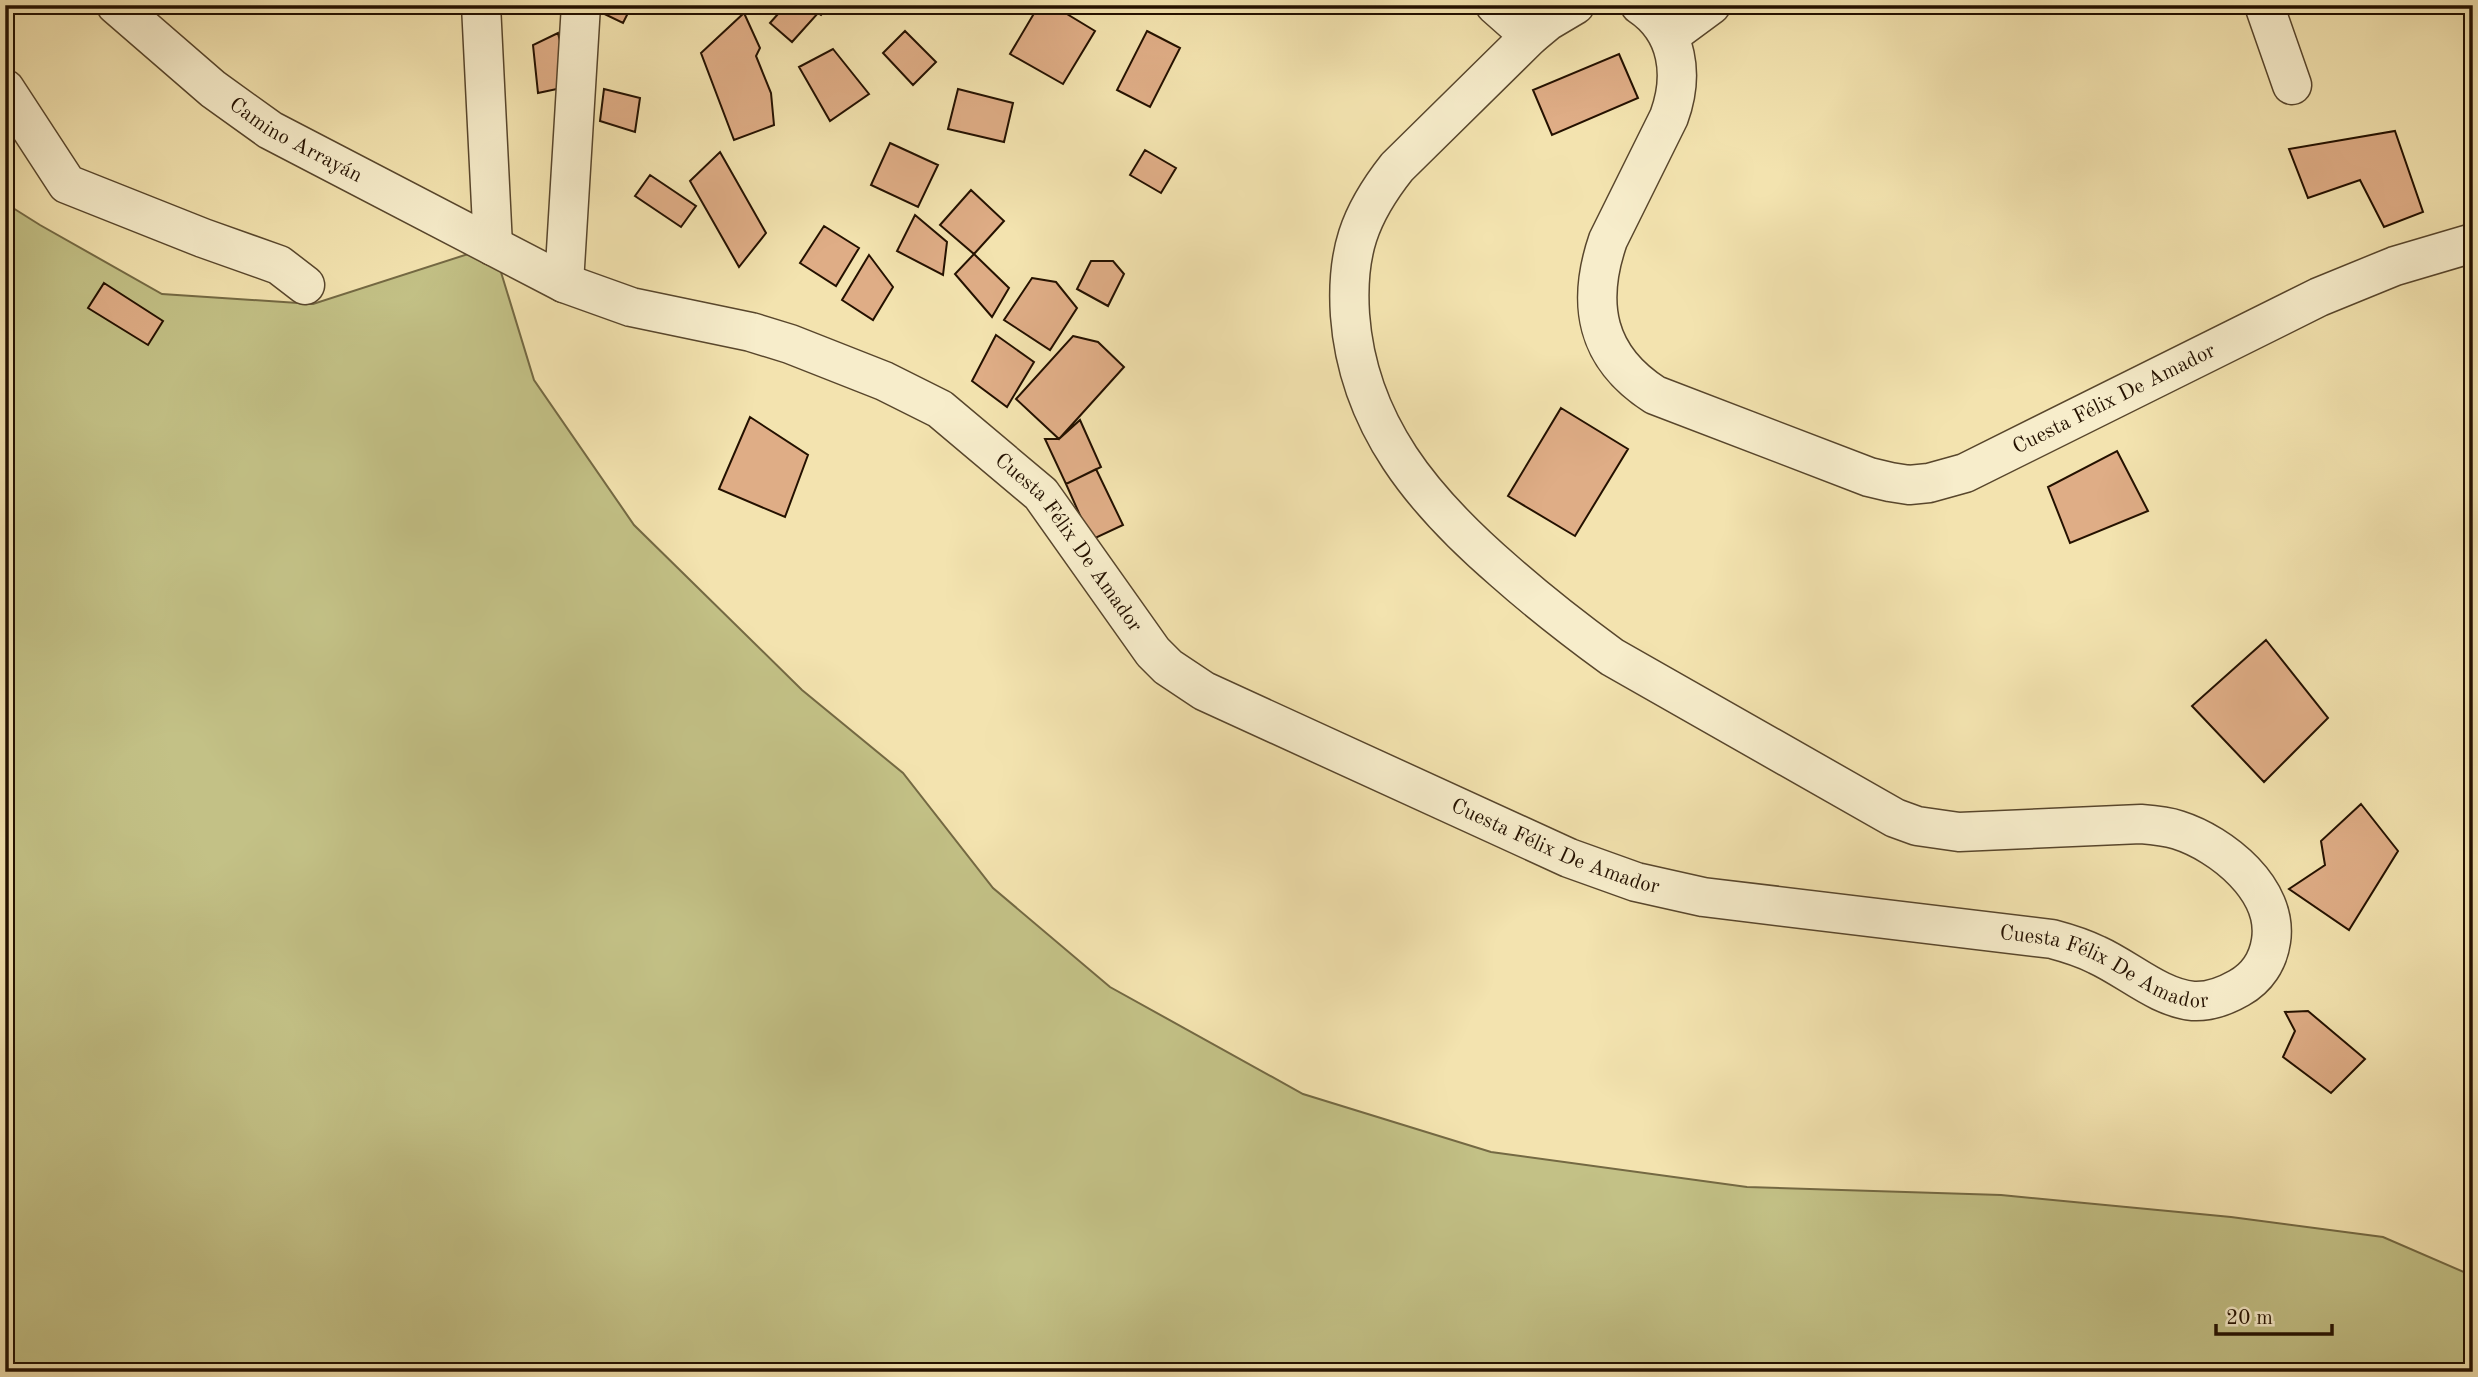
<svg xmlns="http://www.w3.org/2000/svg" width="2478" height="1377" font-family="'Old Standard TT',serif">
<rect width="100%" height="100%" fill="#f3e3af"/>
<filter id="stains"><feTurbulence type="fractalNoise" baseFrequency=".00286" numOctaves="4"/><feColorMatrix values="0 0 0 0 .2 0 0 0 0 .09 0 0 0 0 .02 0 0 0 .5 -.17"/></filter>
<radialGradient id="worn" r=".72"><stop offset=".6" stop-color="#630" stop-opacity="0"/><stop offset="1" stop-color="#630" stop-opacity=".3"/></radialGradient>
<path fill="#c3c186" stroke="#746943" stroke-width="2" d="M5 203 40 225 162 294 313 304 493 246 534 380 634 525 802 690 903 773 993 888 1110 987 1303 1094 1491 1152 1747 1187 2001 1195 2231 1217 2383 1237 2473 1276V1372H5Z"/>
<path fill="#dfad86" stroke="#241100" stroke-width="2" d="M594 5H632L623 23 592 8Z
M769 5H830L821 15 818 13 792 42 770 23 778 14Z
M1039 5H1052L1095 31 1063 84 1010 54Z
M744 13 760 48 756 56 771 93 774 125 734 140 701 53Z
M905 31 936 62 913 85 883 53Z
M1147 31 1180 48 1150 107 1117 90Z
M558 33 571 86 538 93 533 45Z
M833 49 869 94 830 121 799 67Z
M1619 54 1638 98 1552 135 1533 90Z
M604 89 640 98 635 132 600 121Z
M958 89 1013 103 1004 142 948 129Z
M2395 131 2423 212 2384 227 2360 180 2308 198 2289 149Z
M890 143 938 165 918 207 871 185Z
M1145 150 1176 168 1161 193 1130 175Z
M720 152 766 233 739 267 690 181Z
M650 175 696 206 681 227 635 196Z
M971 190 1004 221 974 254 940 225Z
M915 215 947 242 943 275 897 251Z
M824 226 859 248 836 286 800 263Z
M974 254 1009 288 992 317 955 274Z
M869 255 893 287 873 320 842 300Z
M1091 261H1113L1124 274 1108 306 1077 289Z
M1032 278 1056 282 1077 308 1050 350 1004 320Z
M104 283 163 321 148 345 88 308Z
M996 335 1034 362 1007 407 972 381Z
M1073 336 1098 342 1124 367 1059 439 1016 399Z
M1561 408 1628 449 1575 536 1508 496Z
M750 417 808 455 785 517 719 489Z
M1080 420 1101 467 1066 484 1045 439H1059Z
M2117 451 2148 511 2070 543 2048 487Z
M1096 469 1123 525 1091 540 1066 484Z
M2266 640 2328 718 2264 782 2192 706Z
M2361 804 2398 851 2349 930 2289 889 2325 865 2321 841Z
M2308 1011 2365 1059 2331 1093 2283 1057 2295 1031 2285 1012Z"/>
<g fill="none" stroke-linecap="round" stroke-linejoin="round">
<defs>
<g id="minor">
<path id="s1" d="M116 5 213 89 270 130 564 283 631 307 751 332 790 344 884 381 940 409 1041 494 1153 652 1168 667 1204 691 1569 858 1636 882 1703 897 2052 939C2067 943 2083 948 2097 955 2128 969 2159 998 2193 1001 2210 1002 2225 996 2239 988 2257 978 2268 961 2271 941 2279 890 2222 844 2178 830 2166 826 2154 825 2141 824L1959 832 1917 826 1895 818 1612 657C1575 630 1539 602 1504 571 1424 502 1358 425 1350 315 1346 253 1359 215 1397 167L1530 36 1548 21 1575 5"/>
<path d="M481 5 493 246"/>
<path d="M1495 5 1530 36"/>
<path id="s2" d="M1640 5C1679 31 1684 76 1669 117L1608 240C1586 304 1596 357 1655 395L1869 477 1890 482 1909 485 1929 483 1965 473 2319 297 2395 266 2473 243"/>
<path d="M2264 5 2292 85"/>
<path d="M1669 36 1711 5"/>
<path d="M5 89 67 184 203 238 279 265 305 285"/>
<path d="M564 283 581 5"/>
</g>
</defs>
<use href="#minor" stroke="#58462c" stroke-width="41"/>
<use href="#minor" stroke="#f7edcb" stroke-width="38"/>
</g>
<g text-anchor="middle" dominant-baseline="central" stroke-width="5" stroke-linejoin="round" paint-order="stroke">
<g font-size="21" fill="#241100" stroke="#f7edcb">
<text stroke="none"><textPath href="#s1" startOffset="226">Camino Arrayán</textPath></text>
<text stroke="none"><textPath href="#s2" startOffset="934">Cuesta Félix De Amador</textPath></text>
<text stroke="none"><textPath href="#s1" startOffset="1115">Cuesta Félix De Amador</textPath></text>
<text stroke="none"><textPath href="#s1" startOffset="1703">Cuesta Félix De Amador</textPath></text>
<text stroke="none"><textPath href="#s1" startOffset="2270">Cuesta Félix De Amador</textPath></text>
</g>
</g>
<rect width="2478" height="1377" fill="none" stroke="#f3e3af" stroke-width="28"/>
<rect x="7" y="7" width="2464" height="1363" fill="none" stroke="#241100" stroke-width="3.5"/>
<rect x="14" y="14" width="2450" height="1349" fill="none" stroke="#241100" stroke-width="2"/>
<path d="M2216 1324v10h116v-10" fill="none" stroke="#241100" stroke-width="3.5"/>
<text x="2226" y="1324" font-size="21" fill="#241100" stroke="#f7edcb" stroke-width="5" paint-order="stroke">20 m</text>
<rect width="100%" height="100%" filter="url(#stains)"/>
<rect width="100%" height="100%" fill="url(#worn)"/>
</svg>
